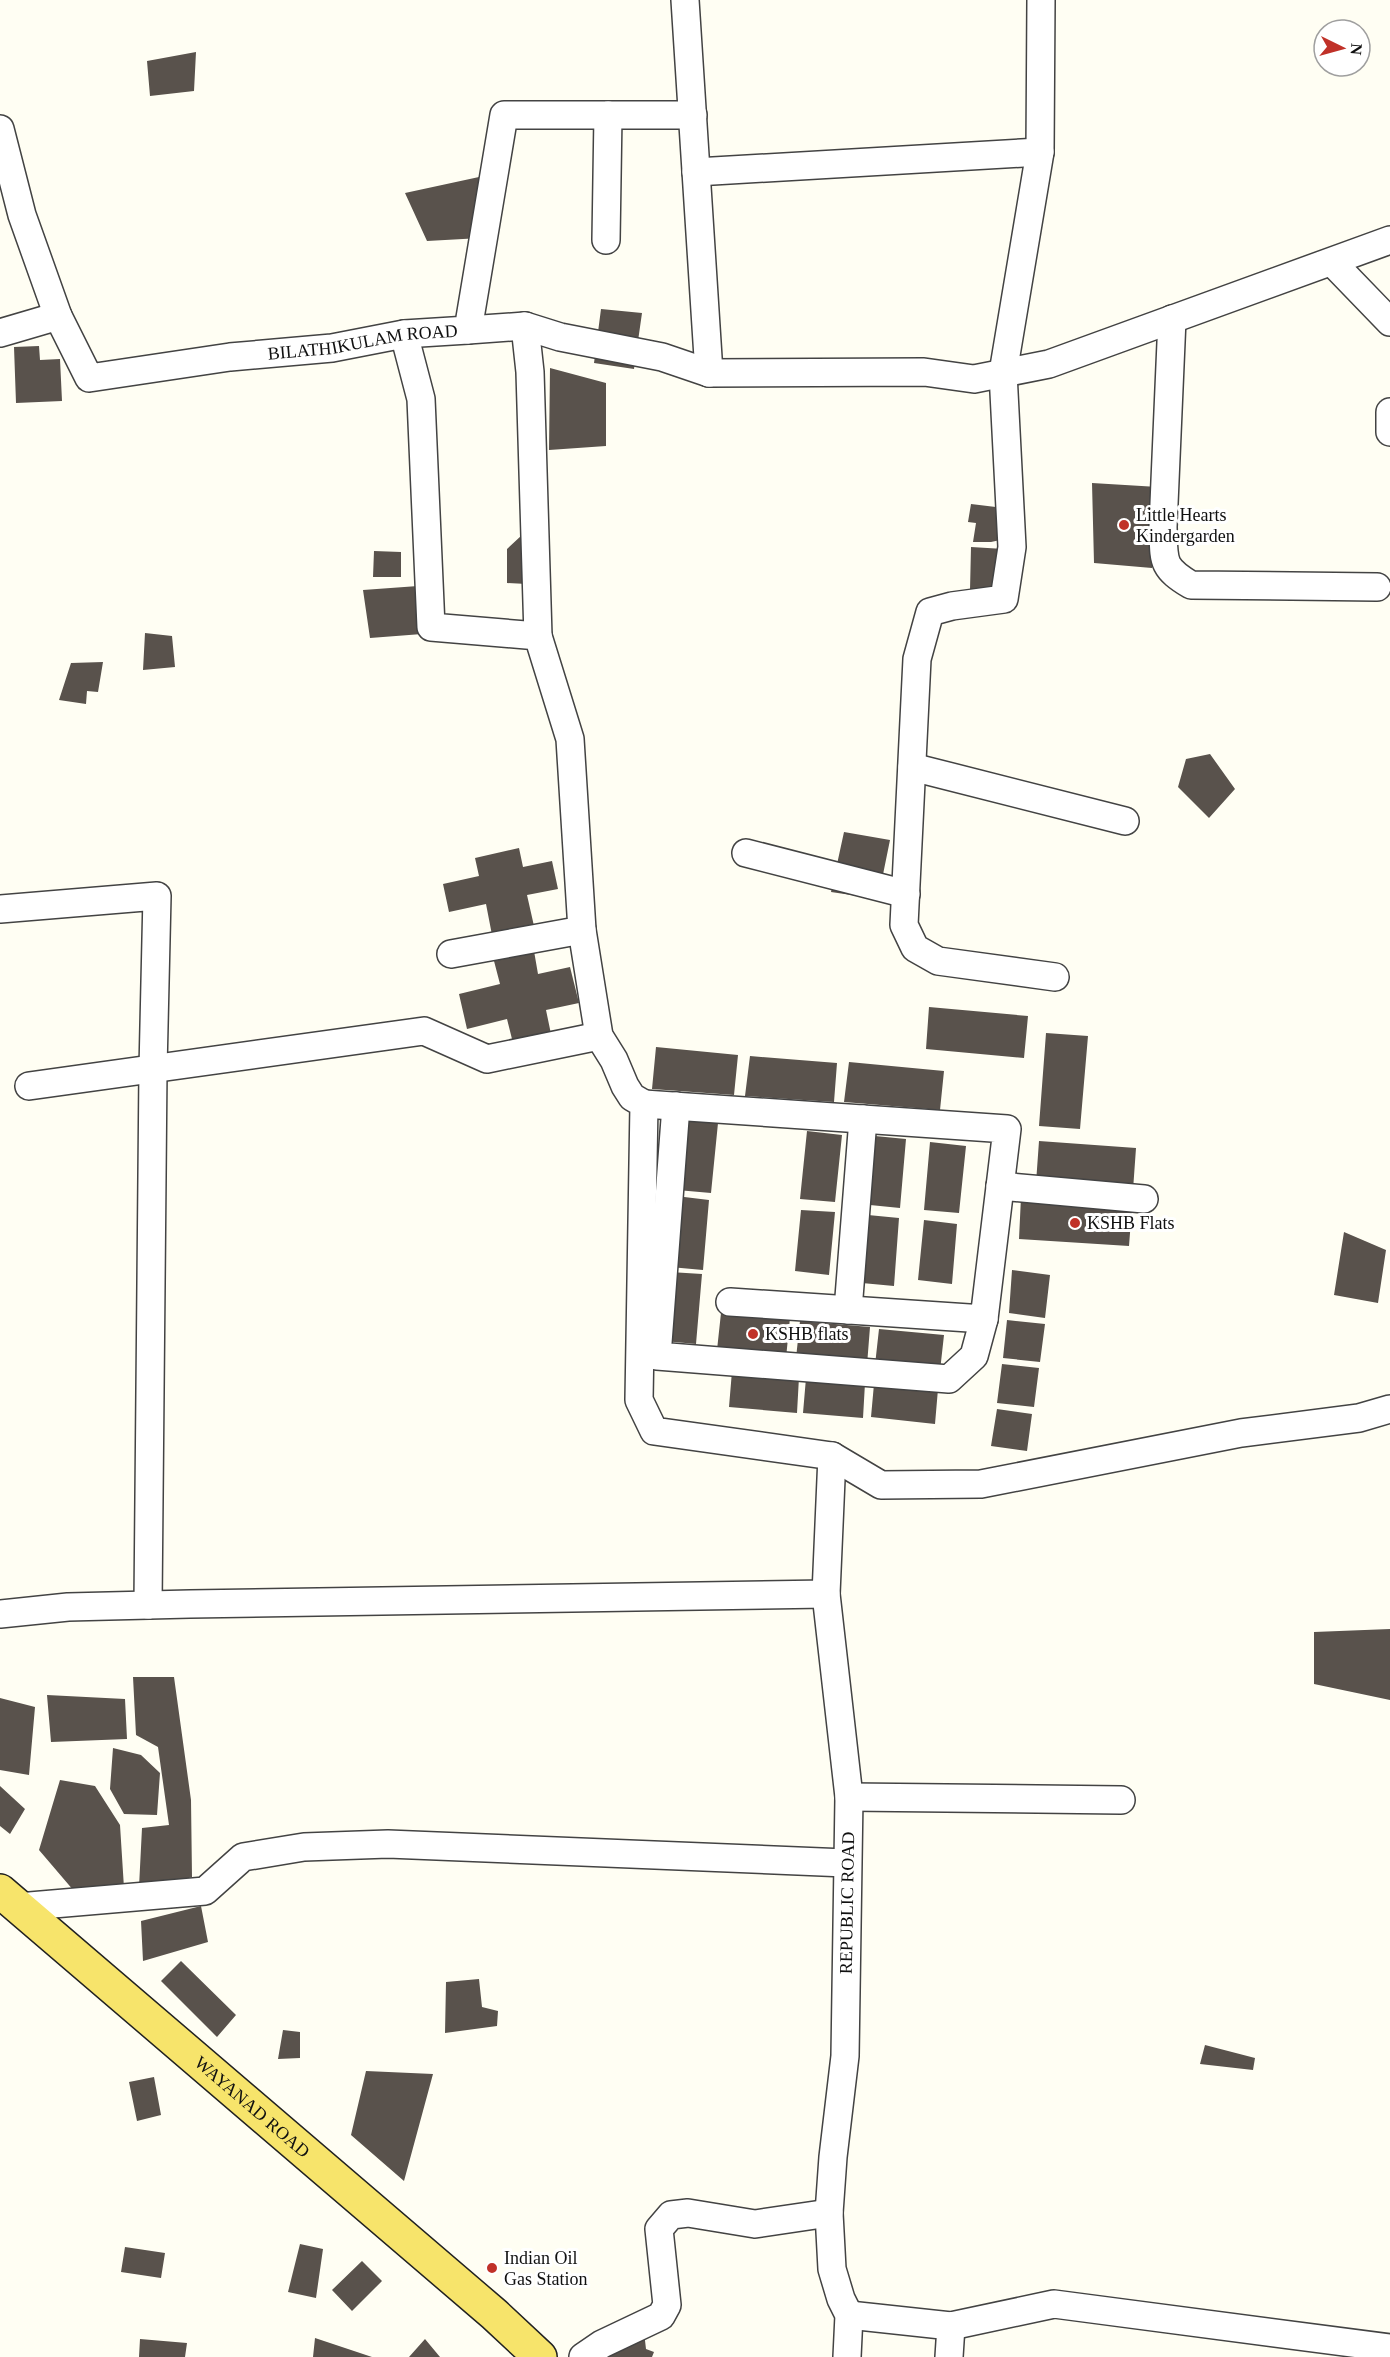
<svg xmlns="http://www.w3.org/2000/svg" width="1390" height="2357" font-family="Georgia,serif">
<rect width="100%" height="100%" fill="#fffef3"/>
<path fill="#59524c" d="M196 52 194 91 150 96 147 61Z
M479 177 481 238 427 241 405 193Z
M601 309 642 313 634 369 594 363Z
M39 346 40 360 60 359 62 401 16 403 14 347Z
M550 368 606 383V446L549 450Z
M1092 483 1158 487 1152 568 1094 563Z
M971 504 1004 508 1005 539 991 542H973L976 523 968 522Z
M522 535 527 584 507 583V549Z
M971 547 1004 549 1006 589 970 590Z
M374 551 401 552V577H373Z
M418 586 422 634 370 638 363 590Z
M145 633 172 636 175 667 143 670Z
M103 662 98 692 87 691 86 704 59 700 71 663Z
M1210 754 1235 789 1209 818 1178 787 1186 759Z
M844 832 890 840 878 899 831 892Z
M519 848 523 867 552 861 558 889 527 895 534 926 492 935 486 904 449 912 443 884 479 876 475 858Z
M534 951 538 974 570 967 579 1003 546 1010 551 1034 513 1043 507 1019 467 1029 459 994 500 984 494 961Z
M929 1007 1028 1016 1024 1058 926 1049Z
M1046 1033 1088 1036 1080 1129 1039 1126Z
M656 1047 738 1055 734 1095 652 1089Z
M750 1056 837 1063 834 1102 745 1096Z
M849 1062 944 1071 940 1110 844 1102Z
M683 1120 718 1123 711 1193 677 1190Z
M807 1131 842 1135 835 1202 800 1199Z
M875 1136 906 1139 900 1208 870 1205Z
M1039 1141 1136 1148 1133 1190 1036 1183Z
M930 1142 966 1146 959 1213 924 1210Z
M676 1196 709 1200 703 1270 670 1267Z
M1021 1197 1132 1207 1129 1246 1019 1239Z
M801 1210 835 1212 829 1275 795 1271Z
M868 1215 899 1218 894 1286 862 1283Z
M924 1220 957 1224 952 1284 918 1280Z
M1344 1232 1386 1250 1378 1303 1334 1295Z
M1012 1270 1050 1275 1045 1318 1009 1313Z
M670 1272 702 1274 696 1344 664 1341Z
M721 1313 790 1318 786 1358 717 1350Z
M1007 1320 1045 1324 1040 1362 1003 1358Z
M800 1321 870 1327 867 1365 796 1358Z
M879 1329 944 1335 940 1371 875 1365Z
M1002 1364 1039 1368 1034 1407 997 1403Z
M732 1371 799 1377 797 1413 729 1407Z
M806 1378 865 1383 863 1418 803 1413Z
M874 1384 938 1389 935 1424 871 1417Z
M997 1409 1032 1414 1027 1451 991 1446Z
M1390 1629V1700L1314 1684V1632Z
M133 1677H174L191 1800 192 1877 172 1883 139 1887 142 1828 169 1825 158 1747 136 1735Z
M47 1695 125 1699 127 1739 51 1742Z
M0 1698 35 1707 29 1775 0 1770Z
M113 1748 141 1755 160 1773 157 1815 124 1814 110 1789Z
M60 1780 95 1786 120 1825 124 1888 74 1891 39 1850Z
M0 1786 25 1809 10 1834 0 1826Z
M201 1906 208 1942 143 1961 141 1921Z
M181 1961 236 2015 217 2037 161 1981Z
M479 1979 482 2007 498 2011 497 2026 445 2033 446 1982Z
M283 2030 300 2032V2058L278 2059Z
M1205 2045 1255 2058 1253 2070 1200 2064Z
M366 2071 433 2074 404 2181 351 2135Z
M154 2077 161 2115 137 2121 129 2082Z
M300 2244 323 2249 316 2298 288 2292Z
M125 2247 165 2253 161 2278 121 2272Z
M362 2261 382 2281 352 2311 332 2290Z
M644 2332 646 2349 654 2352 652 2357H606Z
M315 2338 372 2357H313Z
M140 2339 187 2343 185 2357H139Z
M425 2339 440 2357H409Z"/>
<g fill="none" stroke-linecap="round" stroke-linejoin="round">
<defs>
<g id="minor">
<path d="M685 0 709 373"/>
<path d="M1041 0 1040 152 1003 373 1012 547 1004 599 952 606 930 612 917 659 904 925 915 948 938 961 1055 977"/>
<path d="M0 129 22 215 58 316"/>
<path d="M696 172 1040 152"/>
<path d="M606 240 608 115"/>
<path d="M1332 262 1390 322"/>
<path d="M1172 319 1163 527C1164 561 1161 567 1191 585L1377 587"/>
<path d="M525 326 530 372 538 636"/>
<path d="M468 330 525 326 560 337 662 357 709 373 924 372 974 379 1049 364 1390 240"/>
<path id="s1" d="M0 333 58 316 89 378 230 357 332 348 404 334 468 330 504 115H693"/>
<path d="M404 334 421 399 431 627 538 636 570 739 582 930 451 954"/>
<path d="M1390 412V432"/>
<path d="M912 767 1125 821"/>
<path d="M746 853 906 894"/>
<path d="M0 909 157 896 153 1069 148 1605"/>
<path d="M582 930 599 1036 614 1060 625 1086 632 1097 644 1104 639 1400 654 1431 832 1456 881 1485 981 1484 1241 1433 1359 1418 1390 1409"/>
<path d="M29 1086 424 1031 487 1059 599 1036"/>
<path d="M644 1104 1007 1129 984 1319 730 1302"/>
<path d="M676 1106 657 1356 949 1379 974 1356 984 1319"/>
<path d="M1000 1186 1144 1199"/>
<path d="M848 1310 863 1119"/>
<path d="M826 1594 849 1797 845 2056 833 2157 829 2213 832 2269 841 2299 849 2315 847 2357"/>
<path d="M0 1614 68 1607 190 1604 826 1594 832 1456"/>
<path d="M849 1797 1121 1800"/>
<path d="M18 1907 205 1891 243 1857 304 1847 388 1844 846 1863"/>
<path d="M849 2315 951 2326 1054 2304 1390 2348"/>
<path d="M583 2357 602 2344 661 2316 667 2305 659 2229 671 2215 688 2213 755 2224 829 2213"/>
<path d="M949 2357 951 2326"/>
</g>
<g id="major">
<path id="s2" d="M0 1891 494 2314 540 2357"/>
</g>
</defs>
<use href="#minor" stroke="#434343" stroke-width="30"/>
<use href="#major" stroke="#212121" stroke-width="36"/>
<use href="#minor" stroke="#fff" stroke-width="27"/>
<use href="#major" stroke="#f7e46b" stroke-width="33"/>
</g>
<g fill="#c03128" stroke="#fff" stroke-width="2">
<circle cx="1124" cy="525" r="6"/>
<circle cx="1075" cy="1223" r="6"/>
<circle cx="753" cy="1334" r="6"/>
<circle cx="492" cy="2268" r="6"/>
</g>
<g text-anchor="middle" dominant-baseline="central" stroke-width="6" stroke-linejoin="round" paint-order="stroke">
<g font-size="18" fill="#101010" stroke="#fff">
<text stroke="none"><textPath href="#s1" startOffset="406">BILATHIKULAM ROAD</textPath></text>
<text transform="translate(847 1903) rotate(-89)">REPUBLIC ROAD</text>
<text stroke="none"><textPath href="#s2" startOffset="332">WAYANAD ROAD</textPath></text>
</g>
<g font-size="18" fill="#101010" stroke="#fff" text-anchor="start">
<text x="1136" y="515">Little Hearts<tspan x="1136" dy="21">Kindergarden</tspan></text>
<text x="1087" y="1223">KSHB Flats</text>
<text x="765" y="1334">KSHB flats</text>
<text x="504" y="2258">Indian Oil<tspan x="504" dy="21">Gas Station</tspan></text>
</g>
</g>
<g transform="translate(1342 48) rotate(95)"><circle r="28" fill="#ffffff" stroke="#9f9f9f" stroke-width="1.5"/>
<path d="M0-4.5L10 22L0 15L-10 22Z" fill="#c03128"/>
<text y="-9" font-size="16" font-weight="bold" text-anchor="middle" fill="#101010">N</text>
</g>
</svg>
